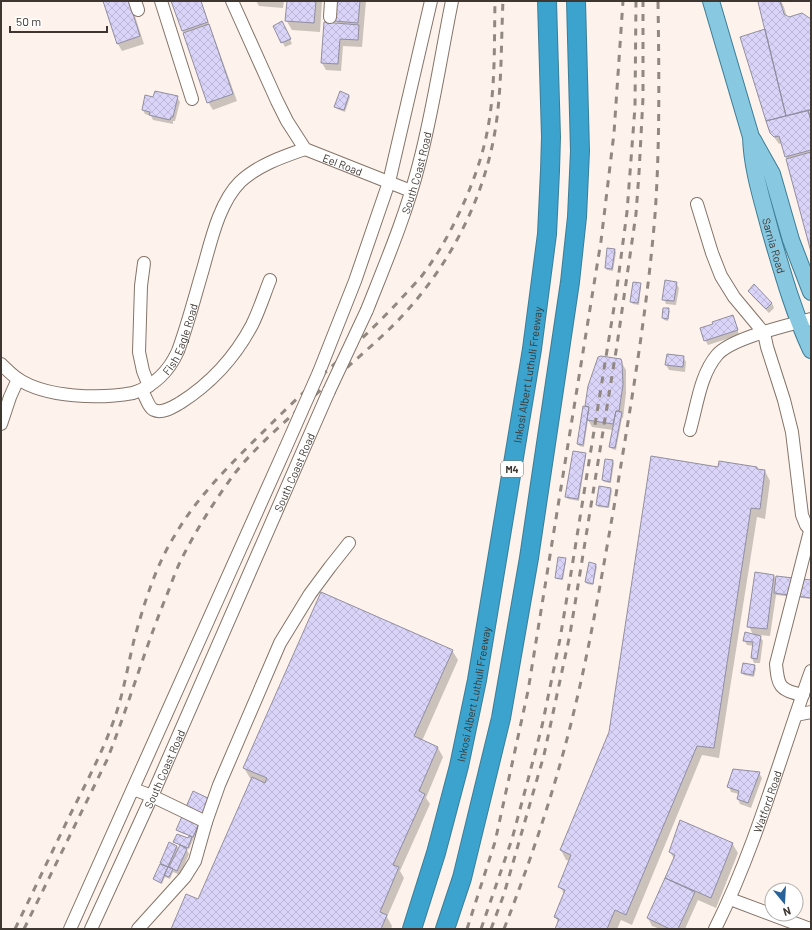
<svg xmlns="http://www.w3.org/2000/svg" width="812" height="930" font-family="Barlow,sans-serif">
<defs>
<pattern id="building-cross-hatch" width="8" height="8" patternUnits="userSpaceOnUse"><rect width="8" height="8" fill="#dad4f9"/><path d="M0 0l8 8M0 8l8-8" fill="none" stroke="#bcb7d6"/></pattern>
</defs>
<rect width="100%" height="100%" fill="#fef3ec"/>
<path fill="#0003" d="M104 1H130L144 44 122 51 118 44Z
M172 1H201L237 101 213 110 208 102Z
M256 1H284L283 8 259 6Z
M288 1H322L320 32 292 30 286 20Z
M338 1H366L362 47 343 46 341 71 326 70 322 63 338 24 336 21Z
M765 1H781L784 7 787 17 811 20V249L782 143 779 144 771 133Z
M274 26 285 27 292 44 285 47Z
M349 95 350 97 345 112 337 109 335 107Z
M177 97 180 102 175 121H173V124L153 120 151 116 145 114 143 110 154 98Z
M614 250 616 252 613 271 607 270 606 268Z
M676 283 679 288 676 305 666 304 664 299Z
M640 284 641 286 639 305 633 304 631 302Z
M749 291 772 303 774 308 769 313 752 296Z
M668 309 670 311 668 321 664 320 663 318Z
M735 321 739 335 708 345 705 340 714 324Z
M683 357 686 362 685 372 669 370 666 365Z
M620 360 626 370V393L623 418H622L616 450 612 449 610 447 613 430 592 427 588 420 584 447 579 446 578 444 587 407 586 406Z
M585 454 586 456 579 501 568 499 566 497Z
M606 460 613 461 614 463 611 483 604 482 603 480Z
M719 468H757L758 470 765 471 770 481 765 519 757 517 719 758 702 755 632 925 621 920 617 929H556L559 923 555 917 564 894 560 887 570 861 566 860 561 850Z
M611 489 612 491 609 508 598 507 597 505Z
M565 559 566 561 563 580 557 579 556 577Z
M596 565 597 567 593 585 587 584 586 582Z
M774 576 777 581H811V599L776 595 770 636 759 635 763 641 760 663H754L752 658 754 646 747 645 744 640 753 635 749 626Z
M452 650 458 660 422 741 438 748 443 757 426 798 430 804 400 871 404 878 387 917 392 926 391 929H172L198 901 252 779 250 778 244 768Z
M754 666 756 668 754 677 744 675 742 673Z
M759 773 762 778 751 808 740 804 738 799 739 794 731 792 729 787Z
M210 801 189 849 186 848 189 854 180 875 173 872 170 879 165 877 162 884 156 881 154 879 161 863 177 846 179 850 181 846 176 843 174 841 188 840 190 836 179 832 177 830Z
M732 843 738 853 716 908 698 900 685 929H660L652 926 648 918 674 859 670 852Z"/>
<path fill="url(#building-cross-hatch)" stroke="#918ea0" d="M103 1H129L140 36 117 44Z
M171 1H201L208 22 182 31Z
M287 1H316L314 23 285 21Z
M337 1H360L358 23 335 21Z
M761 1H780L784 14 789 17 802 13 811 19V110L786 116 758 2Z
M282 21 291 39 281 43 273 26Z
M324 22 359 25 358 40 340 39 338 64 321 63Z
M209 24 233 94 207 103 183 33Z
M765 29 786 116 766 121 740 37Z
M155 91 178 96 173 117H171L170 120 149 115 150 112 142 110 145 95 153 97Z
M340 91 349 95 344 110 334 107Z
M808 110 811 121V150L785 157 779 136 774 137 770 133 766 121Z
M808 110H811V121Z
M811 152V252L786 159Z
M607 248 615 249 612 269 605 268Z
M665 280 677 282 674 301 662 300Z
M633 282 641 283 638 303 630 302Z
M754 284 772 303 766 309 748 291Z
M663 308H669L668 319 662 318Z
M733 315 738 330 704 341 700 328 713 324 712 322Z
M667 354 684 356 683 367 665 365Z
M601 356 621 359 622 362 623 385 619 411H616L613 424 587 420 589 407 585 406 588 386 598 357Z
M583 406 589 407 583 445 577 444Z
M616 411 622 412 615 448 609 447Z
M573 451 586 453 578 499 565 497Z
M651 456 718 467 719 461 757 467V469L765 470 760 509 751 508 714 748 697 746 626 915 615 910 607 929H555L559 919 554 917 565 890 558 887 571 855 560 850 609 732Z
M605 459 613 460 610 482 602 480Z
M599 486 611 488 608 507 596 505Z
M558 557 566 558 562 579 555 578Z
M589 562 596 564 593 584 585 582Z
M755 572 774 575 767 629 747 627Z
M776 576 811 580V598L774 593Z
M321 592 453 650 414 736 438 747 419 791 425 794 393 865 399 867 380 912 387 915 381 929H171L186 894 198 899 252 777 265 783 267 778 243 768Z
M745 632 761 636 757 659 751 658 753 642 743 641Z
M743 663 755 665 753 675 741 673Z
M733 769 760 772 748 803 737 799 739 791 727 787Z
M193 791 210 799 193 837 176 830Z
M680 820 733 843 711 898 665 878 675 855 669 852Z
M177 834 188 838 189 836 192 837 188 848 173 842Z
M169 842 177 846 168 867 160 863Z
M180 845 187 849 177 871 169 867Z
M160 864 168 867 161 883 153 879Z
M168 867 173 869 169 877 164 875Z
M665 878 695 892 678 929H670L647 918Z"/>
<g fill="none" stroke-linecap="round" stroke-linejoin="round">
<defs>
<g id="minor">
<path d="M135 1 138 10"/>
<path d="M161 1 192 99"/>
<path id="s1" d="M232 1 277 101 287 121 305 149 411 191"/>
<path d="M330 17 331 1"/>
<path d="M697 204 712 253 721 276 734 297 764 333 767 347 784 400 792 432 802 515 806 525 811 531"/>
<path d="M144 263 141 286 139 352 143 371 149 386"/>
<path id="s2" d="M367 310C386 262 406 215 419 164 433 111 441 55 452 1"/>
<path id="s3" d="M1 364C6 369 12 375 18 379 47 398 100 399 133 393 154 386 169 371 178 351 188 324 195 296 203 269 211 241 219 203 240 182 258 165 282 157 305 149"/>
<path d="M319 372 355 281 389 182 431 1"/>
<path d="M142 390C145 396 149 408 154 410 162 414 173 407 180 403 210 384 235 357 252 325 259 311 264 295 270 280"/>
<path d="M1 424 10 397 18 379"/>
<path d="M690 430C697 406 700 375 717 355 731 338 789 325 811 319"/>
<path d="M803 695C779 690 778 686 776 664L810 531"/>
<path d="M796 715 811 712"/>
<path d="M133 789 152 796 206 822 219 785 280 643 310 594 330 567 349 543"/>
<path d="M730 899 810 929"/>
<path d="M70 929 285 449"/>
<path id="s4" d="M91 929 152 796 329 391"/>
<path d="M138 929 185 877 195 861 206 822"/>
<path id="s5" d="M715 929C756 847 780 757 811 671"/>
</g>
<g id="major">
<path id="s6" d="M711 1 751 137C752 169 762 199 770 230 782 271 793 311 811 350"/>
<path d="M753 140 772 174 791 240 811 292"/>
</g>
<g id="highway">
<path id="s7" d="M412 929 436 853 459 766 477 680 532 349 547 234 550 171 551 137 547 1"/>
<path d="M445 929 462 878 501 718 529 558 570 282 577 217 580 151 576 1"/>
</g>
</defs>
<use href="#minor" stroke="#847469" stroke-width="14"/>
<use href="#major" stroke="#3c7d96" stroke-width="18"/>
<use href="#highway" stroke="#3c7d96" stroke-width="20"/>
<use href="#minor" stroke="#fff" stroke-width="12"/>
<use href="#major" stroke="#89c8e1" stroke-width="16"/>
<use href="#highway" stroke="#3ba3cd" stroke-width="18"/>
<path stroke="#918882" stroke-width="3" stroke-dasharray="7 7" stroke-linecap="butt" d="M15 929C33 892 51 854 69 817 86 783 104 750 116 714 124 690 128 665 134 640 144 604 155 567 175 535 200 492 239 456 274 421 315 380 360 343 399 301 406 293 414 285 421 277 448 242 473 189 484 146 496 99 494 49 495 1
M24 929 107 760C128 707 144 651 166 597 171 585 175 572 181 560 196 530 215 500 235 473 254 449 278 428 301 407 328 384 355 361 381 337 441 282 484 206 496 125 502 84 501 42 503 1
M467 929 495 842 528 691 601 241 614 133 623 1
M481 929 512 839 529 776 542 726 560 639 572 567 616 295 627 212 635 107 636 1
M491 929 504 894 544 755 570 634 581 567 617 345 636 214 639 173 643 98V1
M504 929C532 857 557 783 575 707 591 641 602 574 614 507 630 410 647 313 655 215 660 144 659 72 658 1"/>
<defs>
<path id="minor-bridge" d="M329 391 367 310
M285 449 319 372"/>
</defs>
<use href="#minor-bridge" stroke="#847469" stroke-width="14" stroke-linecap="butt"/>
<use href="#minor-bridge" stroke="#fff" stroke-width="12"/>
</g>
<g text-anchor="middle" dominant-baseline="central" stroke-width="3.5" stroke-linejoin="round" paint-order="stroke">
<rect fill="#fff" stroke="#77726f" stroke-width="1" x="501" y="461" width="22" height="16" rx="3"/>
<g font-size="10" font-weight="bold" fill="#3d3631">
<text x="512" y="469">M4</text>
</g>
<g font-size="11" fill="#3d3631" stroke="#fff">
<text stroke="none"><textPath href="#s1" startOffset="206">Eel Road</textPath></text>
<text stroke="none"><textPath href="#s2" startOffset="146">South Coast Road</textPath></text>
<text stroke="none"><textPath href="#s6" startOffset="253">Sarnia Road</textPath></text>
<text stroke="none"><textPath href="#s3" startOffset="216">Fish Eagle Road</textPath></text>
<text stroke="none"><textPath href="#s7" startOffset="567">Inkosi Albert Luthuli Freeway</textPath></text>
<text stroke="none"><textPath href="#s4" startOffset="500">South Coast Road</textPath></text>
<text stroke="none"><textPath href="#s7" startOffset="243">Inkosi Albert Luthuli Freeway</textPath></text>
<text stroke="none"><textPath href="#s4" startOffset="176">South Coast Road</textPath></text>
<text stroke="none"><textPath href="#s5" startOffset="138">Watford Road</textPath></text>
</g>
</g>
<rect width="812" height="930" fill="none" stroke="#3d3631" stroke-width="4"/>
<g transform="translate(784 902) rotate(162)"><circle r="19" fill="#ffffff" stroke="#b1afad"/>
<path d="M0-3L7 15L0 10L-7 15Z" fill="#296199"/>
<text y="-6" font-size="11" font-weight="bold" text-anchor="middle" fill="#3d3631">N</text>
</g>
<path d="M10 26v6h97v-6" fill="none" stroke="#3d3631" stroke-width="2"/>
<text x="16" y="26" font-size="12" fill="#3d3631" stroke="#ffffff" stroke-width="3" paint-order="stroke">50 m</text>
</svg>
